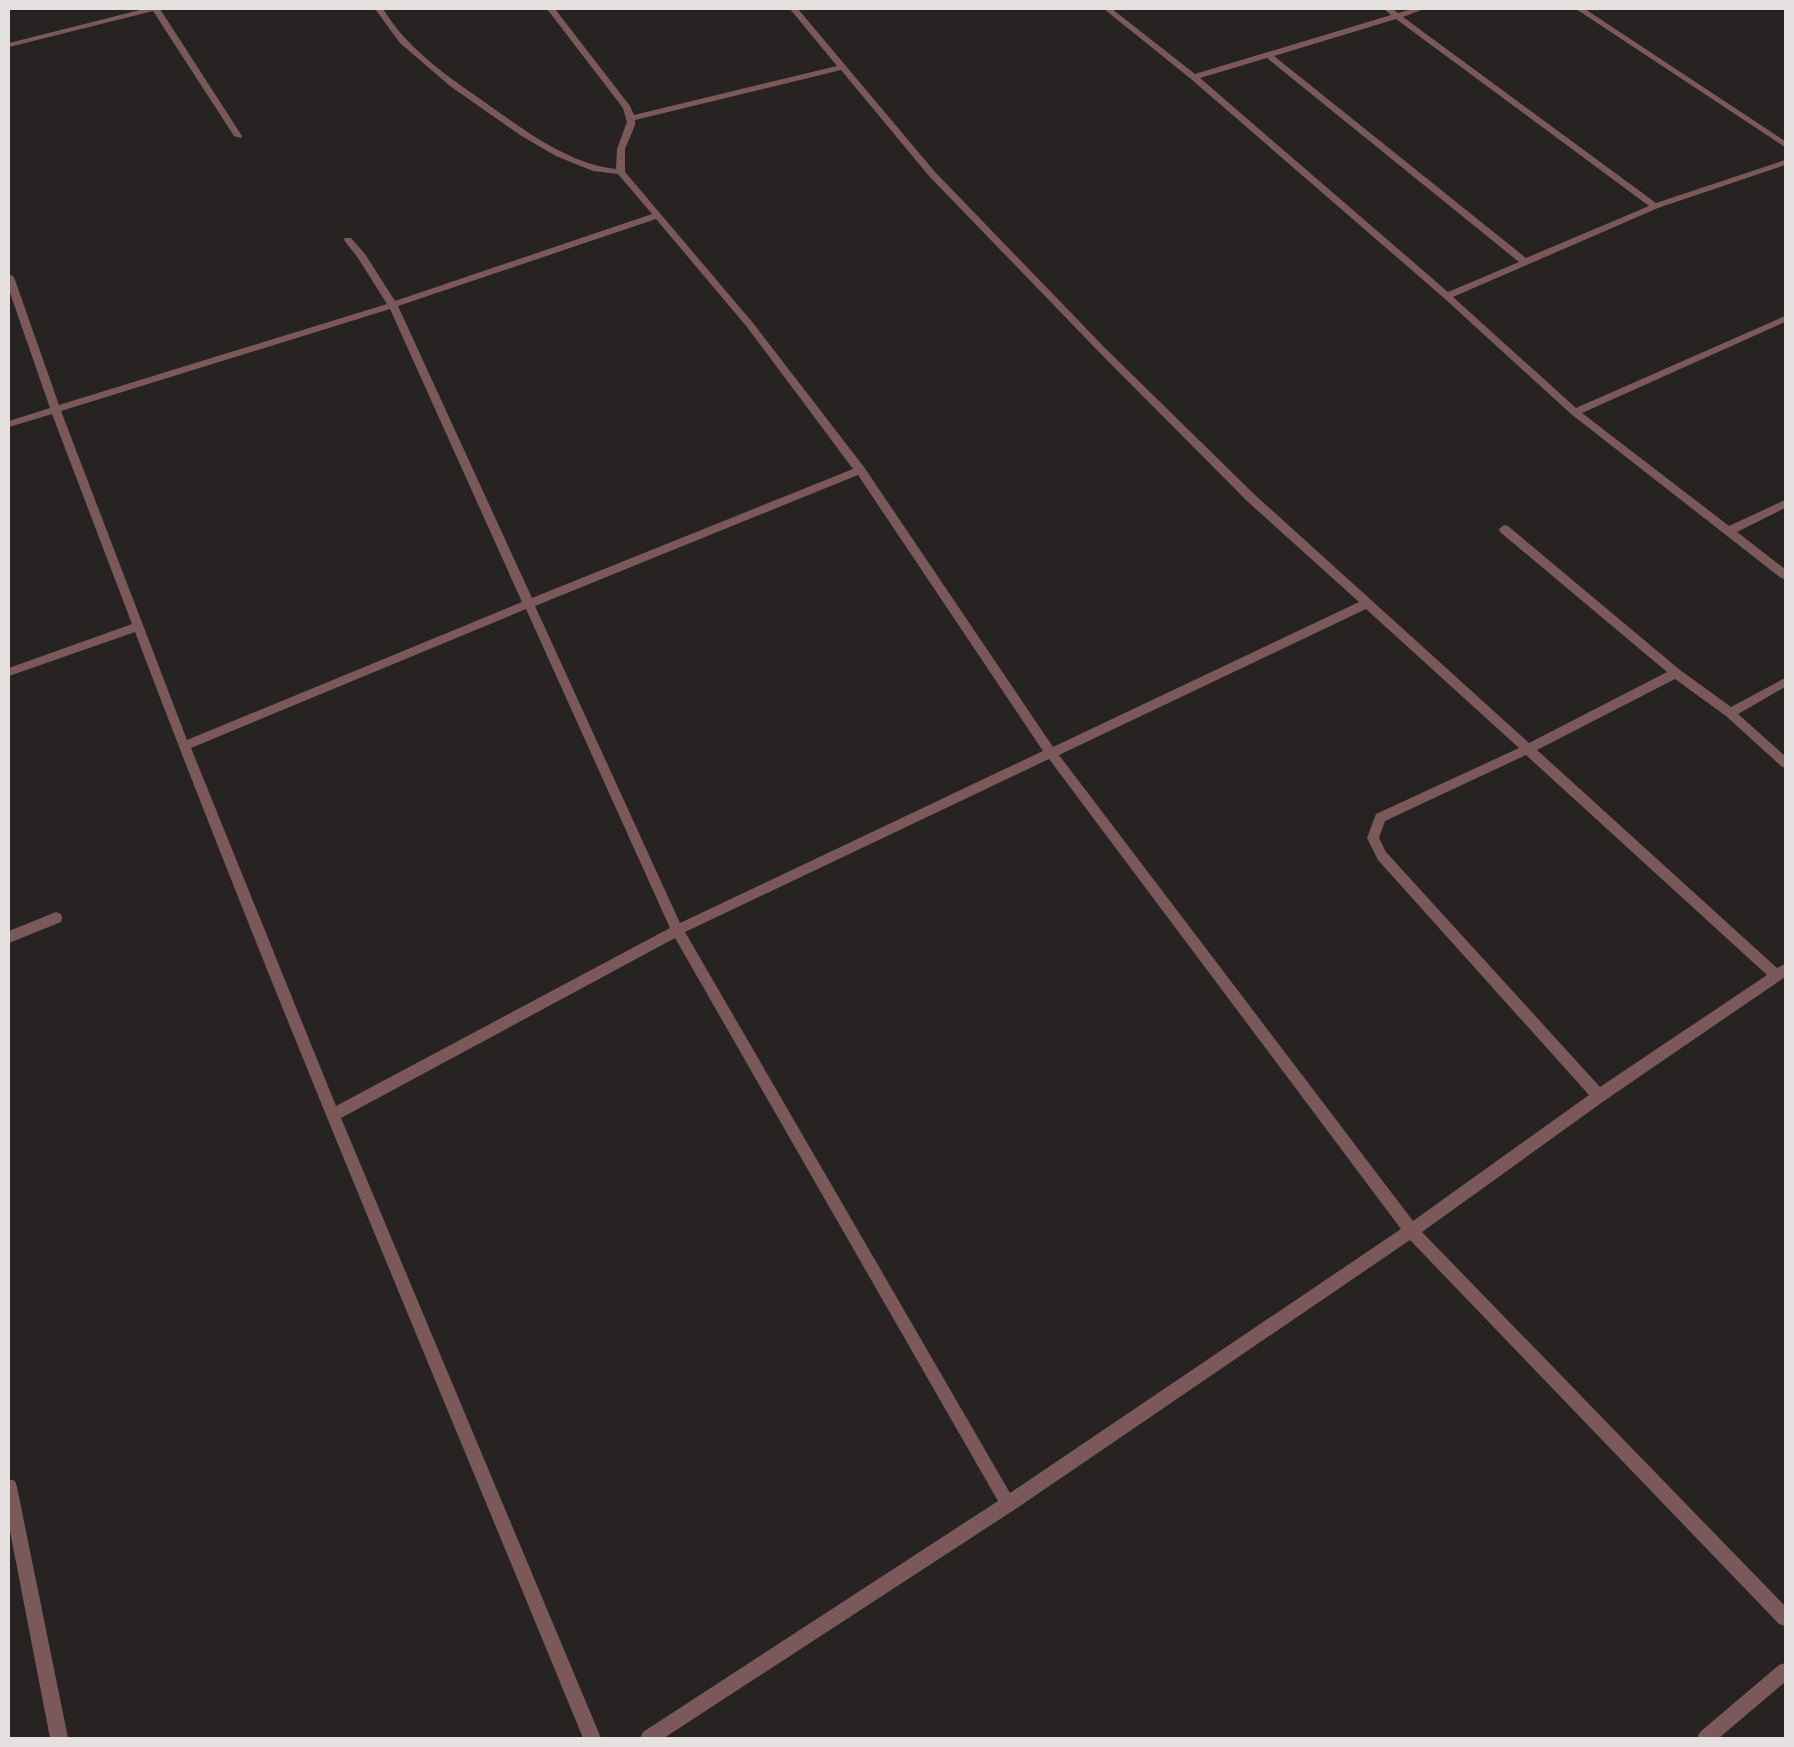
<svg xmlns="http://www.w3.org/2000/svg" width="1794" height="1747" font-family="'IBM Plex Sans',sans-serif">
<rect width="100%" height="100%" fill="#282323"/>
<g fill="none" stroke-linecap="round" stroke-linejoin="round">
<path fill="#7b595b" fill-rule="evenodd" d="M9 1479 15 1481 17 1487 68 1738H50L9 1526Z"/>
<path fill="#7b595b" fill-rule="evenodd" d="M144 9H160L242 136 241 138 234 136 153 11 9 47V43Z
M375 9H383C390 19 397 30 406 39 427 62 457 83 483 101 523 129 566 163 616 169L617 149 627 122 623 108 547 9H555L630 106 634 115 837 66 790 9H798L935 172 1106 349 1255 495 1529 743 1667 672 1500 532 1499 529 1504 525 1508 526 1680 670 1731 707 1785 678V687L1738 714 1785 756V768L1781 766 1726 716 1675 679 1537 750 1777 968 1785 964V977L1604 1101 1422 1232 1785 1606V1626L1779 1624 1410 1240 1014 1510 664 1738H640L643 1732 998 1501 675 938 341 1118 601 1738H583C432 1370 276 1004 135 632L9 676V668L132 624 52 414 9 427V421L50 408 9 290V274L14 277 59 405 387 304 358 258 344 240 345 238H351L365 254 395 301 652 214 618 174 593 171 556 156 520 135 450 86 400 43ZM841 70 929 176 1100 353 1247 501 1359 602 1053 747 864 467 753 323 625 172V149L635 125V120ZM656 219 747 327 853 469 532 598 398 306ZM390 309 522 602 187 740 61 411ZM858 475 1043 751 680 923 535 606ZM526 609 670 928 336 1106 191 748ZM1366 609 1519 748 1376 814 1367 838 1378 860 1589 1095 1413 1221 1059 755ZM1526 755 1767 975 1600 1087 1386 852 1379 838 1385 821ZM1049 759 1401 1229 1010 1493 685 932Z
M1104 9H1112L1195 74 1391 15 1384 9H1393L1398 13 1413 9H1424L1403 17 1656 203 1785 160V165L1658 208 1453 297 1576 408 1785 316V322L1582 413 1729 526 1785 500V508L1737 532 1785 569V579L1781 578 1571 414 1444 298 1191 79ZM1396 19 1649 206 1526 258 1274 56ZM1267 58 1519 262 1448 292 1200 78Z
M1576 9H1585L1785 141V147Z
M56 912 61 914 62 918 61 922 9 943V931Z
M1785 1663V1682L1719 1738H1697L1700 1732 1779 1665Z"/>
</g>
<rect width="1794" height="1747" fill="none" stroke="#e5e1e1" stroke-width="20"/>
</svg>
